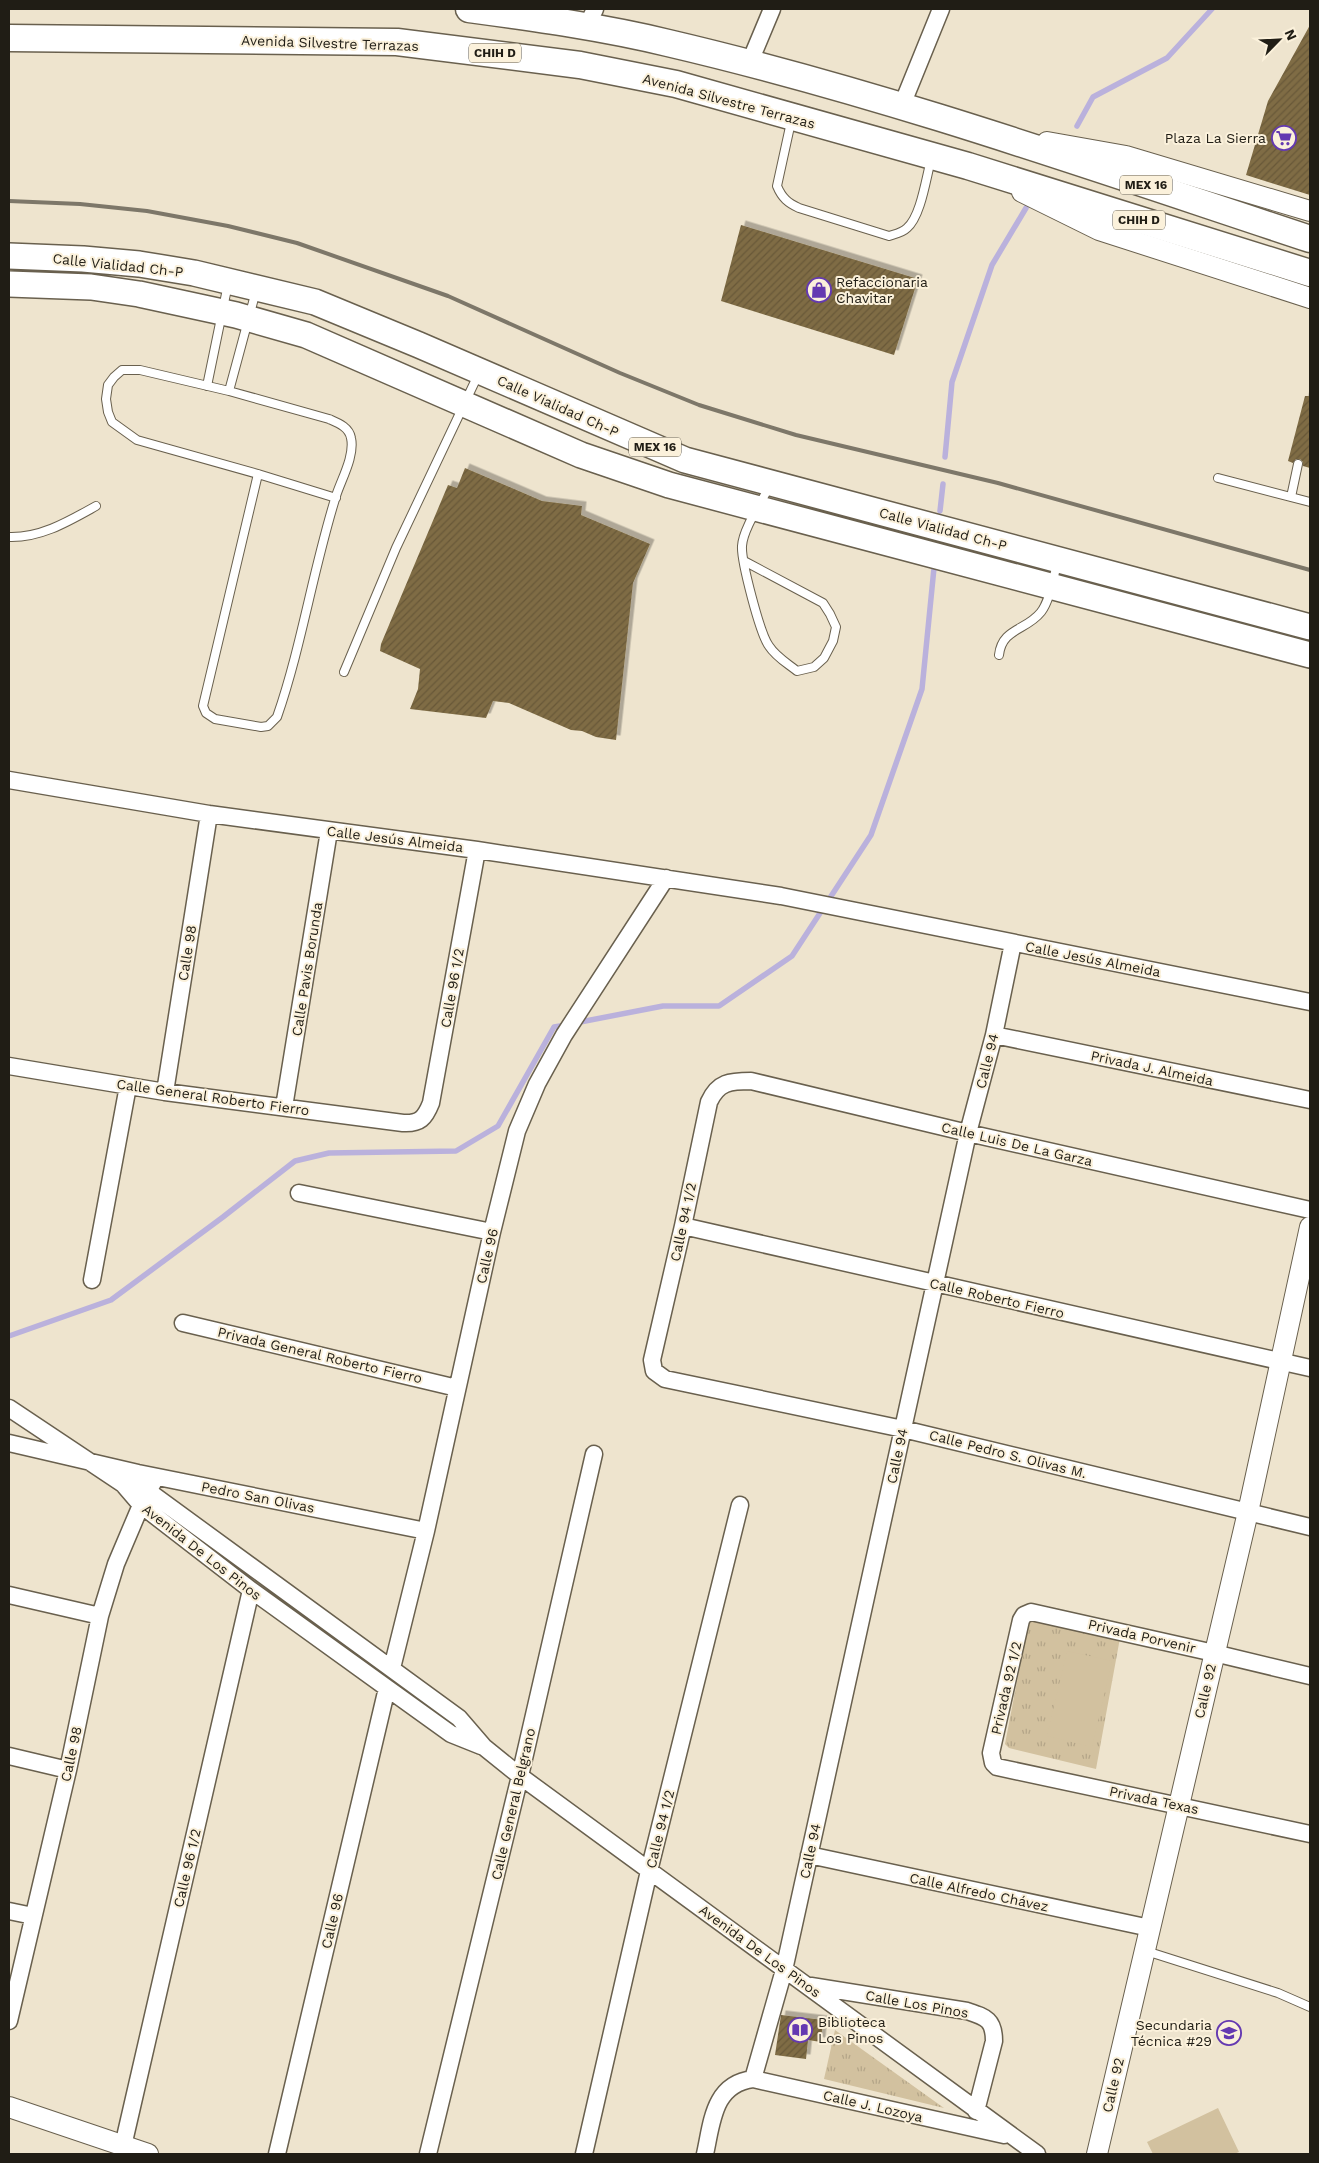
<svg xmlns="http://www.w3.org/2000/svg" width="1319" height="2163" font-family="'Work Sans',sans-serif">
<defs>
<pattern id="grass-tufts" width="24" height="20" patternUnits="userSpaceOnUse" patternTransform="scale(1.25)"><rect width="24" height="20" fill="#d2c19f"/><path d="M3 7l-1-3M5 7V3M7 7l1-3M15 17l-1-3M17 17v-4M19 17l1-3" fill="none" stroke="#b4a588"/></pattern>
<pattern id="building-hatch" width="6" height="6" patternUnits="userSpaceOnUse" patternTransform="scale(1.25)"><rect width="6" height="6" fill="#7f6c44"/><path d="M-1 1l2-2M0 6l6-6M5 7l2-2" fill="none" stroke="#685838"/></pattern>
<filter id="shadow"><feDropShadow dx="4.5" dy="-4.5" stdDeviation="0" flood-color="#0004"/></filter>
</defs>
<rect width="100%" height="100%" fill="#eee4ce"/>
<path fill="url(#grass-tufts)" d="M1029 1619 1120 1638 1096 1769 1009 1748 1005 1744Z
M835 2030 944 2108 824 2079Z"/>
<path fill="#d2c19f" d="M1067 1651 1112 1661 1092 1747 1047 1736Z
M1218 2108 1239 2152 1234 2154H1153L1147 2142Z"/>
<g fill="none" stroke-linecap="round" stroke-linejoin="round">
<path stroke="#bab1dc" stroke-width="5.5" d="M1077 126 1093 97 1167 58 1212 9
M945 457 952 382 992 265 1026 208
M940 511 943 484
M575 1023 663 1006H719L792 956 871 835 922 689 934 568
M9 1336 111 1300 223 1217 295 1161 329 1153 456 1151 498 1126 554 1027 566 1025"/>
</g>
<path fill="url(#building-hatch)" filter="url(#shadow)" d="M1310 25V195L1246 175 1268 101Z
M741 225 918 279 894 355 721 301Z
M1305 396H1310V468L1303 466V462L1300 459H1296L1293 463 1288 461Z
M465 468 542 501 582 506 581 515 650 544 633 583 616 740 596 737 582 731 571 730 509 703 493 701 486 718 410 709 418 689 420 669 380 651 381 644 448 485 457 488Z
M781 2015 823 2020 821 2042 808 2040 806 2059 775 2055Z"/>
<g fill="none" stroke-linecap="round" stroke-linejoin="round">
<defs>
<path id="service" d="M791 122 777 186C782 198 788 203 799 208L889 236C895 234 902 233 907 228 921 216 926 178 931 160
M207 386 228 284
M229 391 256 291
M258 474 203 706 206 713 215 719 261 727 268 726 277 717C302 645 313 569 336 496 341 480 355 456 351 438 349 427 338 423 329 419L229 391 140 370H122L114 377 108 385 106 399 108 412 112 422 137 440 258 474 336 498
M1218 478 1310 502
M1291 497 1298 464
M9 537C41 538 69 521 96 506
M744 561 823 603 830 614 836 627 833 641 824 658 814 667 797 671C787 663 776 657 769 646 760 634 741 561 742 546 743 529 761 503 769 487
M999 655C1002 628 1026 631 1041 612 1050 600 1053 579 1057 564
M344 672 396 548 478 375
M1146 1951 1278 1993 1310 2007"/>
<path id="minor" d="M587 26 595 9
M749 64 772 9
M902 105 941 9
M9 780 209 814 477 850 781 896 1310 1002
M994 1035 1310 1100
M9 1066 165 1092 403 1123C420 1124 425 1118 431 1103L477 850
M165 1092 209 814
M284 1107 329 831
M299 1193 492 1232
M1310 1210 968 1133 751 1081C730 1081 718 1082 709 1102L683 1226 652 1360 654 1371 665 1379 903 1429 1310 1527
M683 1226 1310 1368
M92 1280 128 1086
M183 1323 457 1388
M9 1408 123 1484 141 1505 251 1590 387 1688 451 1734 481 1746
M9 1443 138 1473 426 1531
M123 1484 148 1491 459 1718 484 1747 520 1776 1037 2154
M9 1595 100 1616
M392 1668 426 1531 492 1232 517 1131 537 1084 564 1035 666 878
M1310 1676 1214 1653 1031 1612 1024 1615 1021 1620 991 1753 993 1763 997 1767 1310 1834
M9 1756 68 1770
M809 1855 1150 1928
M9 1911 33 1916
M811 1986 967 2011C985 2017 994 2019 994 2041L976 2111
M9 2021 68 1770 100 1616 116 1564 141 1505 156 1477
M753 2079 784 1970 968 1133 994 1035 1013 943
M123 2146 251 1590
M277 2154 387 1688
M428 2154 520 1776 594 1454
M584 2154 649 1871 740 1505
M705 2154C712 2123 713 2084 753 2079L1004 2135"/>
<path id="tertiary" d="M1047 142 1126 156 1310 211
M1022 192 1099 230 1310 298
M9 2107 148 2154
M1097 2154 1248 1512 1310 1227"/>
<path id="primary" d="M9 256 83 259 139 264 194 273 315 302 419 345 685 460 1310 627
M9 284 91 287 139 294 236 315 306 335 581 455 669 485 1310 655"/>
<path id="trunk" d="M469 9C535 18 602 27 668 43 886 94 1098 169 1310 239
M9 38 397 42 580 65 676 84 968 166 1310 273"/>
</defs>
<use href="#service" stroke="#69604e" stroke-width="10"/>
<use href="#minor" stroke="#69604e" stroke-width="19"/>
<use href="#tertiary" stroke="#69604e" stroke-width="22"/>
<use href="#primary" stroke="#69604e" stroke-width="28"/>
<use href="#trunk" stroke="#69604e" stroke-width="29"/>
<use href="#service" stroke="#fff" stroke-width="8"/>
<use href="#minor" stroke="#fff" stroke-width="16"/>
<use href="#tertiary" stroke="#fff" stroke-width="20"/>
<use href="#primary" stroke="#fff" stroke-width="25"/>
<use href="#trunk" stroke="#fff" stroke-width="26"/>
<path stroke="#7d7769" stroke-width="4" d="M9 201 80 204 147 211 228 226 297 243 448 296 620 373 699 405 796 435 998 483 1310 570"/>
</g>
<defs>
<symbol id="supermarket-ring" viewBox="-11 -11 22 22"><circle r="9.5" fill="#fbf1db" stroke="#6439b1" stroke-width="1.5"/><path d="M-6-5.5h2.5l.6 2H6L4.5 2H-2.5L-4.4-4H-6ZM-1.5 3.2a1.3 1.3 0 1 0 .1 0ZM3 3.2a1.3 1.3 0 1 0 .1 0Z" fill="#6439b1"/></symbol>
<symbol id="shop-ring" viewBox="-11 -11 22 22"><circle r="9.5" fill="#fbf1db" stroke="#6439b1" stroke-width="1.5"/><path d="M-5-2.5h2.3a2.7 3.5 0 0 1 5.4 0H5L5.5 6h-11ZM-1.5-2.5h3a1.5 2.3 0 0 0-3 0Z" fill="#6439b1"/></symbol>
<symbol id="library-ring" viewBox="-11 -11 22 22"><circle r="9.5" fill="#fbf1db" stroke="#6439b1" stroke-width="1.5"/><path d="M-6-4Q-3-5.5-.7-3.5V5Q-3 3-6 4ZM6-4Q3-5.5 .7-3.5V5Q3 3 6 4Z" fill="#6439b1"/></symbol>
<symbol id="school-ring" viewBox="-11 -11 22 22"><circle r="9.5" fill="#fbf1db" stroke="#6439b1" stroke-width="1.5"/><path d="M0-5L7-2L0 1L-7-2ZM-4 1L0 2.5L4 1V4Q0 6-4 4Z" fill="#6439b1"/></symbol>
</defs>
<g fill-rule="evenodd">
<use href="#supermarket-ring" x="1270" y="124" width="28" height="28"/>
<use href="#shop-ring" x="805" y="276" width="28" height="28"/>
<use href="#library-ring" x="786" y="2016" width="28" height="28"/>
<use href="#school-ring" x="1215" y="2019" width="28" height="28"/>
</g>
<g text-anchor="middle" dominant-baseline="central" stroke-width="4" stroke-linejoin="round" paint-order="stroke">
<g fill="#fbf1db" stroke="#625d50" stroke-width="1">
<rect x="469" y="43.5" width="52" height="19" rx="4"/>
<rect x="1120" y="175.5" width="52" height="19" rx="4"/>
<rect x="1113" y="210.5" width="52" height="19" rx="4"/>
<rect x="629" y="437.5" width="52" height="19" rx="4"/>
</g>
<g font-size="12" font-weight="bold" fill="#201d15">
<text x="495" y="53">CHIH D</text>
<text x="1146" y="185">MEX 16</text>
<text x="1139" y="220">CHIH D</text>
<text x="655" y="447">MEX 16</text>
</g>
<g font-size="14" fill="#201d15" stroke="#fbf1db">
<text transform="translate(330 43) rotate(2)">Avenida Silvestre Terrazas</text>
<text transform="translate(729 101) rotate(15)">Avenida Silvestre Terrazas</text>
<text transform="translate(118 265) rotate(6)">Calle Vialidad Ch-P</text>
<text transform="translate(558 406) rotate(24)">Calle Vialidad Ch-P</text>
<text transform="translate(943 529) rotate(15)">Calle Vialidad Ch-P</text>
<text transform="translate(395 839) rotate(7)">Calle Jesús Almeida</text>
<text transform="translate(187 953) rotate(-81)">Calle 98</text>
<text transform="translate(1093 959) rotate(11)">Calle Jesús Almeida</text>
<text transform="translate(307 969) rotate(-81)">Calle Pavis Borunda</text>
<text transform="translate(452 988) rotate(-80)">Calle 96 1/2</text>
<text transform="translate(987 1061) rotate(-76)">Calle 94</text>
<text transform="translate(1152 1068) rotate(12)">Privada J. Almeida</text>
<text transform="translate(213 1097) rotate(8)">Calle General Roberto Fierro</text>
<text transform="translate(1017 1144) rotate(13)">Calle Luis De La Garza</text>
<text transform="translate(683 1222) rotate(-78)">Calle 94 1/2</text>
<text transform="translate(487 1256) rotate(-77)">Calle 96</text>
<text transform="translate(997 1298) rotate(13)">Calle Roberto Fierro</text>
<text transform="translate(320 1355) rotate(13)">Privada General Roberto Fierro</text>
<text transform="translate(1008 1454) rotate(14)">Calle Pedro S. Olivas M.</text>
<text transform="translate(897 1456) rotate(-78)">Calle 94</text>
<text transform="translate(258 1497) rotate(11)">Pedro San Olivas</text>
<text transform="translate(202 1552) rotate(38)">Avenida De Los Pinos</text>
<text transform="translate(1142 1636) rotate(13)">Privada Porvenir</text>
<text transform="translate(1006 1688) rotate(-77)">Privada 92 1/2</text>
<text transform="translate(1205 1691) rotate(-77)">Calle 92</text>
<text transform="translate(71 1754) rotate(-78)">Calle 98</text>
<text transform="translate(1154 1800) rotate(12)">Privada Texas</text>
<text transform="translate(513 1804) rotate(-77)">Calle General Belgrano</text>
<text transform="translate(660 1829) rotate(-76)">Calle 94 1/2</text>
<text transform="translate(810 1851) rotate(-78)">Calle 94</text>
<text transform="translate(187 1868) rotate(-77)">Calle 96 1/2</text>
<text transform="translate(979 1892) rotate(12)">Calle Alfredo Chávez</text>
<text transform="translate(332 1921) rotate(-77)">Calle 96</text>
<text transform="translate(760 1951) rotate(36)">Avenida De Los Pinos</text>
<text transform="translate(917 2004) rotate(10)">Calle Los Pinos</text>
<text transform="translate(1113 2085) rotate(-77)">Calle 92</text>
<text transform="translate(873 2106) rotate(13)">Calle J. Lozoya</text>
</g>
<g font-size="14" fill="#201d15" stroke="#fbf1db" text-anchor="end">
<text x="1266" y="138">Plaza La Sierra</text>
<text x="836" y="282" text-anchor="start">Refaccionaria<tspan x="836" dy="16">Chavitar</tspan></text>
<text x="818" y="2022" text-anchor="start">Biblioteca<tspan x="818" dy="16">Los Pinos</tspan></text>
<text x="1212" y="2025">Secundaria<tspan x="1212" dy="16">Técnica #29</tspan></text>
</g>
</g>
<rect width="1319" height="2163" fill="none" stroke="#201d15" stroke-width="20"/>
<g transform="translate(1279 40) rotate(66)" stroke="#fbf1db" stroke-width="4" paint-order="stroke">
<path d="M0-4L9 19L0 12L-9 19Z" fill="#201d15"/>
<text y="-8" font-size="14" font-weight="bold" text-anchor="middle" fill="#201d15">N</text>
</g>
</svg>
